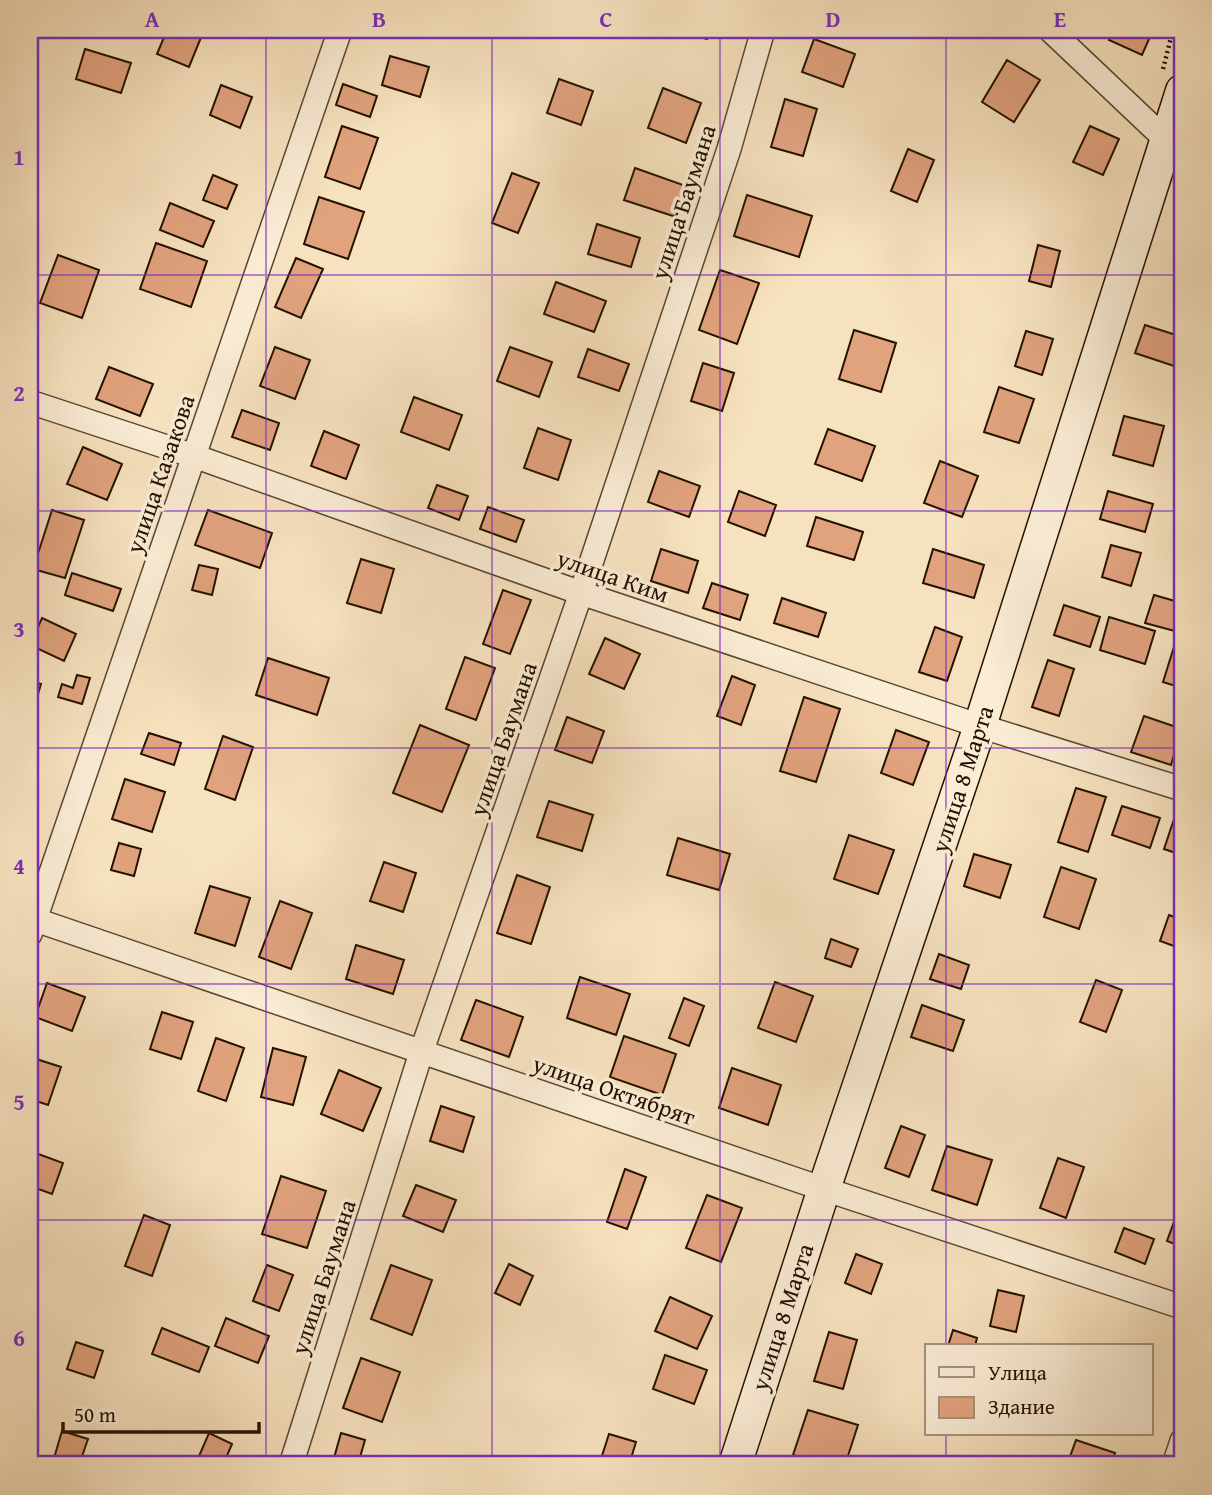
<svg xmlns="http://www.w3.org/2000/svg" width="1212" height="1495" font-family="'Gentium Book Plus',serif">
<rect width="100%" height="100%" fill="#f7e2bf"/>
<filter id="stains"><feTurbulence type="fractalNoise" baseFrequency=".00286" numOctaves="4"/><feColorMatrix values="0 0 0 0 .2 0 0 0 0 .09 0 0 0 0 .02 0 0 0 .5 -.17"/></filter>
<radialGradient id="worn" r=".72"><stop offset=".6" stop-color="#630" stop-opacity="0"/><stop offset="1" stop-color="#630" stop-opacity=".3"/></radialGradient>
<path fill="#e1a37e" stroke="#241101" stroke-width="2" d="M167 30H189L202 35 189 67 157 54Z
M677 30H711L707 39Z
M1113 30H1153L1142 55 1109 40Z
M814 39 855 54 843 87 802 72Z
M85 49 131 63 121 93 76 79Z
M390 56 429 67 420 97 382 85Z
M1007 60 1040 80 1014 122 982 102Z
M559 79 593 91 581 125 547 113Z
M343 84 377 96 370 117 336 105Z
M221 85 252 97 240 128 210 115Z
M663 88 701 103 686 143 648 128Z
M785 99 817 109 803 156 771 147Z
M342 126 378 138 360 189 325 177Z
M1090 126 1119 139 1103 175 1073 162Z
M908 149 934 160 917 202 891 191Z
M635 168 686 186 676 217 624 200Z
M512 173 539 183 518 233 492 223Z
M213 175 237 185 227 209 203 200Z
M747 195 812 216 799 257 734 236Z
M319 197 364 212 348 259 304 244Z
M170 203 214 221 203 247 160 230Z
M597 224 640 238 631 267 588 254Z
M156 243 207 261 191 307 140 289Z
M1038 245 1060 251 1051 287 1029 281Z
M58 255 99 270 82 318 40 303Z
M296 258 323 269 301 318 275 307Z
M720 270 759 283 737 344 699 330Z
M556 282 606 301 594 332 544 314Z
M1145 325 1182 337 1174 366 1135 353Z
M854 330 896 343 881 392 839 379Z
M1026 331 1053 339 1042 375 1015 366Z
M275 347 310 360 295 399 260 386Z
M510 347 552 362 539 397 497 381Z
M588 349 629 364 619 391 578 377Z
M703 363 734 373 722 411 691 401Z
M109 367 153 384 140 416 96 399Z
M999 387 1034 399 1019 443 984 432Z
M414 397 462 415 449 450 401 432Z
M242 410 279 423 270 450 232 437Z
M1124 416 1164 426 1153 466 1113 455Z
M538 428 571 440 558 480 524 468Z
M828 429 875 446 862 481 815 464Z
M324 431 359 445 346 479 311 466Z
M83 447 122 464 107 500 67 484Z
M940 461 978 476 962 517 924 503Z
M659 471 700 486 689 517 648 502Z
M437 485 468 496 459 520 428 508Z
M739 491 776 505 765 536 728 522Z
M1108 491 1153 504 1145 532 1100 519Z
M488 507 524 520 516 542 480 529Z
M52 510 84 520 65 578 33 569Z
M208 510 272 533 260 568 195 545Z
M816 517 863 532 854 560 807 546Z
M1111 545 1141 553 1131 586 1102 577Z
M661 549 698 561 688 593 651 581Z
M933 549 984 565 974 598 923 583Z
M361 559 394 569 381 613 347 603Z
M199 565 218 569 212 595 192 590Z
M72 573 121 589 113 611 65 595Z
M712 583 748 595 740 620 703 608Z
M503 590 531 600 510 654 483 644Z
M1154 595 1182 603V633L1145 623Z
M782 598 826 613 818 637 774 623Z
M1064 605 1100 617 1090 647 1054 635Z
M1109 617 1155 631 1145 664 1100 650Z
M42 618 76 634 64 661 30 645Z
M935 627 962 637 947 681 919 672Z
M1178 634 1182 636V688L1163 682Z
M605 638 640 654 624 689 589 674Z
M465 657 495 668 476 720 446 709Z
M268 658 329 678 317 715 256 695Z
M1048 660 1074 669 1059 716 1032 707Z
M77 675 90 678 82 704 58 697 62 684 73 688Z
M732 676 755 685 741 725 717 716Z
M30 681 41 684 30 721Z
M804 697 840 709 816 782 780 771Z
M1144 716 1182 729 1171 765 1131 752Z
M567 717 604 731 592 763 555 750Z
M420 725 469 745 442 812 393 793Z
M896 730 929 742 913 785 881 773Z
M149 733 181 743 174 765 141 754Z
M223 736 253 747 235 800 205 789Z
M125 779 165 792 152 832 112 819Z
M1076 788 1106 797 1088 852 1058 842Z
M549 801 593 815 582 851 537 837Z
M1122 806 1160 818 1150 848 1112 835Z
M1175 816 1182 819V855L1164 849Z
M849 835 894 850 878 894 834 879Z
M678 838 730 854 719 890 667 875Z
M119 843 141 849 134 876 111 870Z
M974 854 1011 865 1000 898 964 886Z
M384 862 416 873 403 912 370 901Z
M1061 867 1096 879 1079 929 1044 917Z
M517 875 550 887 531 944 497 933Z
M210 886 250 898 235 946 195 933Z
M280 901 312 913 291 969 259 957Z
M1169 915 1182 920V949L1160 941Z
M831 939 858 949 851 967 825 958Z
M356 945 404 960 393 994 346 979Z
M939 954 969 965 961 989 930 979Z
M580 977 630 994 616 1035 567 1018Z
M1096 980 1122 990 1106 1032 1080 1022Z
M775 982 813 996 796 1042 758 1028Z
M47 983 85 997 72 1031 35 1017Z
M684 998 704 1006 689 1046 669 1038Z
M476 1000 523 1017 509 1057 461 1040Z
M922 1005 964 1020 953 1051 911 1037Z
M162 1012 193 1022 181 1059 150 1049Z
M624 1036 676 1054 662 1095 610 1077Z
M216 1038 244 1048 226 1101 198 1091Z
M273 1048 306 1057 293 1105 261 1097Z
M30 1057 61 1067 48 1105 30 1099Z
M732 1068 781 1085 768 1125 719 1108Z
M339 1070 381 1088 363 1131 321 1114Z
M441 1106 474 1117 463 1152 430 1141Z
M901 1126 925 1135 909 1177 885 1168Z
M947 1146 992 1160 977 1205 932 1190Z
M30 1151 63 1163 52 1194 30 1186Z
M1058 1158 1084 1167 1066 1218 1040 1208Z
M625 1169 646 1177 627 1229 607 1222Z
M281 1176 326 1191 307 1248 262 1234Z
M416 1185 456 1200 443 1232 403 1216Z
M707 1195 742 1208 721 1262 686 1248Z
M1182 1200V1247L1167 1241Z
M144 1215 170 1225 152 1276 125 1266Z
M1124 1228 1154 1239 1145 1264 1115 1252Z
M856 1254 882 1264 871 1294 845 1283Z
M509 1264 533 1276 520 1305 495 1293Z
M267 1265 293 1275 279 1311 253 1301Z
M391 1265 432 1280 412 1335 371 1319Z
M998 1290 1024 1296 1016 1332 990 1326Z
M670 1297 712 1316 697 1349 655 1331Z
M226 1318 269 1336 258 1363 215 1346Z
M162 1328 209 1347 199 1372 152 1354Z
M953 1330 977 1338 975 1346H948Z
M829 1332 857 1340 843 1389 814 1381Z
M76 1342 103 1351 94 1378 67 1369Z
M665 1355 707 1370 694 1404 653 1389Z
M361 1358 400 1372 382 1422 343 1408Z
M808 1410 858 1425 845 1465H826L793 1455Z
M62 1431 88 1439 79 1465H52Z
M209 1433 232 1444 223 1465H200L196 1463Z
M341 1433 365 1440 358 1464 334 1458Z
M609 1434 636 1442 629 1465H610L600 1462Z
M1076 1440 1115 1453 1111 1465H1067Z"/>
<g fill="none" stroke-linecap="round" stroke-linejoin="round">
<defs>
<path id="minor" d="M1050 30 1182 155
M30 402 194 456 581 593 980 726 1182 789
M30 918 800 1181 1182 1307
M30 934 340 30
M291 1465 421 1053 581 593 729 149 763 30
M1174 1465 1182 1441"/>
<path id="secondary" d="M735 1465 824 1189 980 726 1182 91"/>
</defs>
<use href="#minor" stroke="#594530" stroke-width="26"/>
<use href="#secondary" stroke="#241101" stroke-width="35"/>
<path stroke="#241101" stroke-width="4.5" stroke-dasharray="2 3.5" stroke-linecap="butt" d="M1163 69 1173 30"/>
<use href="#minor" stroke="#faecd5" stroke-width="23"/>
<use href="#secondary" stroke="#faecd5" stroke-width="32"/>
</g>
<path fill="none" stroke="#7b2cbf" stroke-width="2" stroke-opacity="0.55" d="M266 30V1465M492 30V1465M720 30V1465M946 30V1346M30 275H1182M30 511H1182M30 748H1182M30 984H1182M30 1220H1182M946 1434V1465"/>
<g text-anchor="middle" dominant-baseline="central" stroke-width="7" stroke-linejoin="round" paint-order="stroke">
<g font-size="24" fill="#241101" stroke="#faecd5">
<text transform="translate(683 202) rotate(-72)">улица Баумана</text>
<text transform="translate(160 474) rotate(-71)">улица Казакова</text>
<text transform="translate(613 576) rotate(19)">улица Ким</text>
<text transform="translate(503 739) rotate(-71)">улица Баумана</text>
<text transform="translate(962 779) rotate(-72)">улица 8 Марта</text>
<text transform="translate(614 1090) rotate(19)">улица Октябрят</text>
<text transform="translate(323 1277) rotate(-72)">улица Баумана</text>
<text transform="translate(782 1317) rotate(-72)">улица 8 Марта</text>
</g>
</g>
<rect width="1212" height="1495" fill="none" stroke="#f7e2bf" stroke-width="77"/>
<rect x="925" y="1344" width="228" height="91" fill="#faecd5" stroke="#a49480" stroke-width="2"/>
<rect x="939" y="1367" width="35" height="10" fill="#faecd5" stroke="#a49480" stroke-width="2"/>
<text x="988" y="1380" font-size="21" fill="#241101">Улица</text>
<rect x="939" y="1397" width="35" height="21" fill="#e1a37e" stroke="#a49480" stroke-width="2"/>
<text x="988" y="1414" font-size="21" fill="#241101">Здание</text>
<path d="M63 1422v10h196v-10" fill="none" stroke="#241101" stroke-width="3.5"/>
<text x="74" y="1422" font-size="21" fill="#241101" stroke="#faecd5" stroke-width="5" paint-order="stroke">50 m</text>
<rect x="38" y="38" width="1136" height="1418" fill="none" stroke="#7b2cbf" stroke-width="2.5"/>
<g font-size="23" text-anchor="middle" font-weight="bold" fill="#7b2cbf">
<text x="152" y="27">A</text>
<text x="379" y="27">B</text>
<text x="606" y="27">C</text>
<text x="833" y="27">D</text>
<text x="1060" y="27">E</text>
<text x="19" y="165">1</text>
<text x="19" y="401">2</text>
<text x="19" y="637">3</text>
<text x="19" y="874">4</text>
<text x="19" y="1110">5</text>
<text x="19" y="1346">6</text>
</g>
<rect width="100%" height="100%" filter="url(#stains)"/>
<rect width="100%" height="100%" fill="url(#worn)"/>
</svg>
